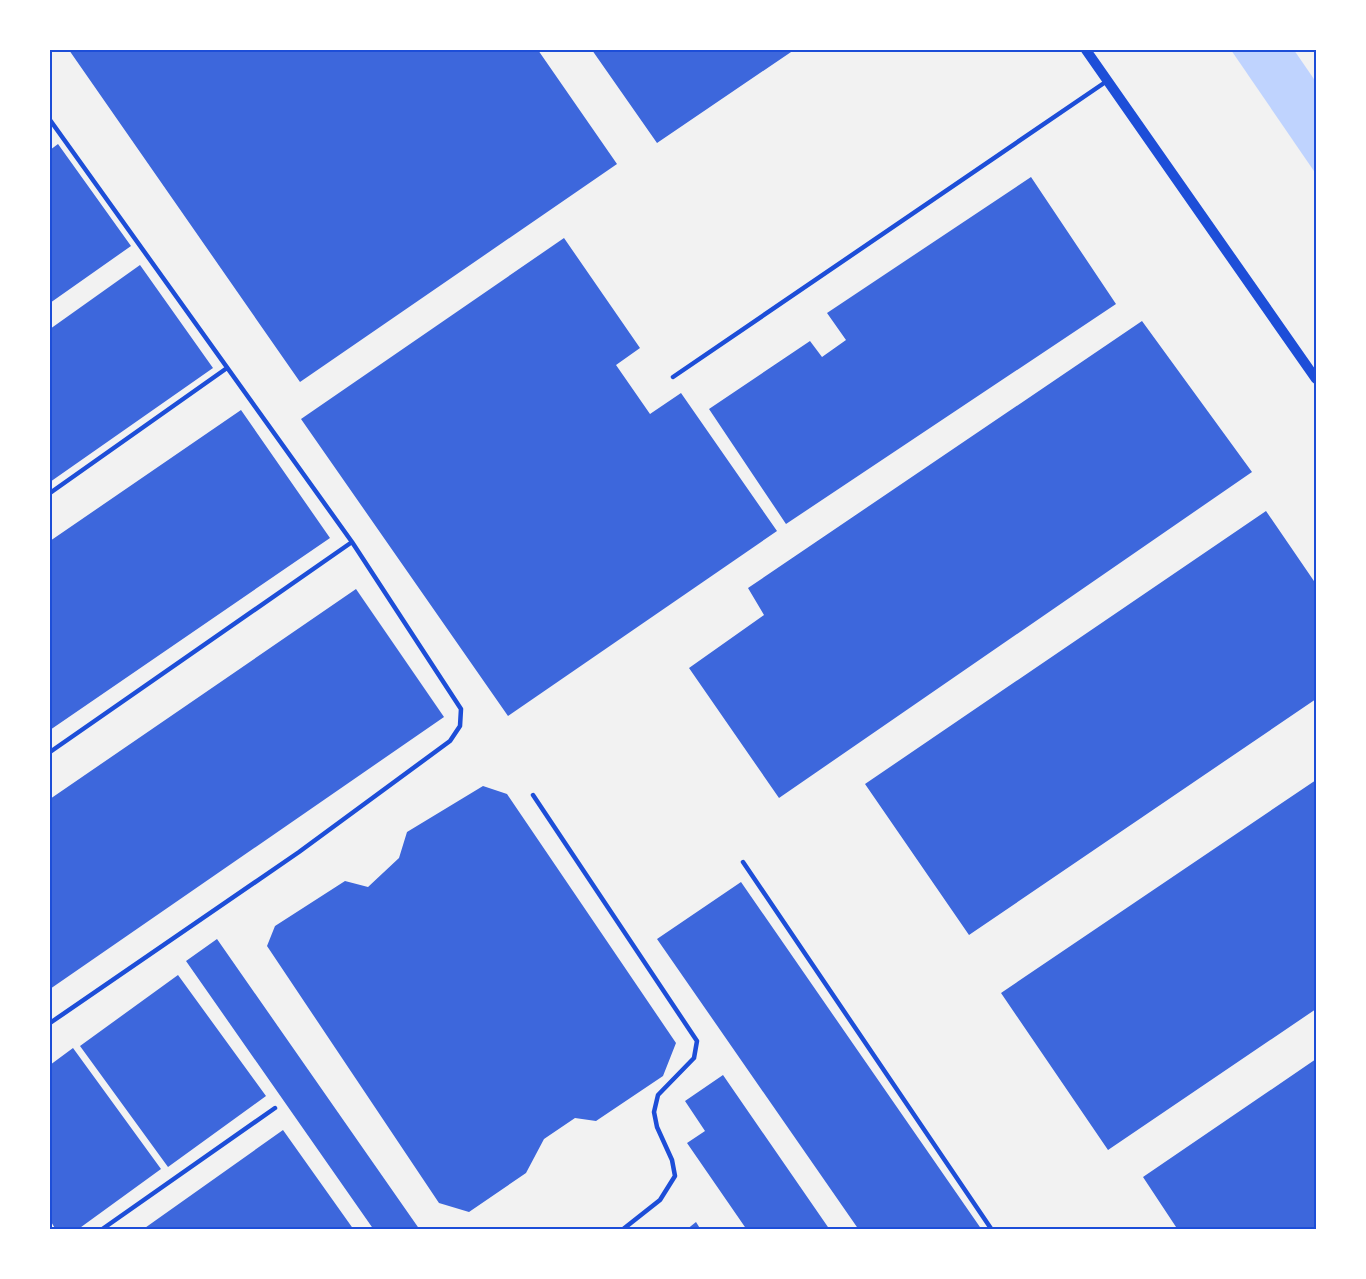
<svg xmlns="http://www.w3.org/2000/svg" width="1366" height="1279" font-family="Barlow,sans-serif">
<rect width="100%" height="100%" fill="#f2f2f2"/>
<path fill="#bfd3fe" d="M1231 50H1294L1316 82V174Z"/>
<path fill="#3d67dc" d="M69 50H538L617 164 300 382Z
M592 50H794L657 143Z
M58 144 131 246 50 303V150Z
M1031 177 1116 304 786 524 709 409 810 341 822 357 846 340 827 313Z
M564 238 640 348 616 365 650 414 681 393 777 531 508 716 301 419Z
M140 265 213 368 50 482V329Z
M1142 321 1252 472 779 798 689 668 764 615 748 588Z
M241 410 330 538 50 730V541Z
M1266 511 1316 584V699L969 935 865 784Z
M356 589 444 717 50 989V799Z
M1316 780V1009L1108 1150 1001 993Z
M483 786 507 794 676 1043 663 1076 596 1121 575 1118 544 1139 526 1173 469 1212 439 1203 267 946 275 926 345 881 368 887 399 858 407 832Z
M741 882 982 1230H859L657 939Z
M217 939 420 1230H374L186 961Z
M178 975 266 1096 168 1167 80 1046Z
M73 1048 161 1169 77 1230H56L50 1220V1065Z
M1316 1059V1230H1178L1143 1177Z
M723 1075 830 1230H747L687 1143 705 1131 685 1101Z
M283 1130 354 1230H142Z
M696 1222 701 1230H686Z"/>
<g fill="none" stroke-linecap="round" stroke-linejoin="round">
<path stroke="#1d4ed8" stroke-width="4.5" d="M50 120 352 542 461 709 460 726 450 741 299 852 50 1023
M673 377 1107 81
M50 493 227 368
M50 752 352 542
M533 795 697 1041 694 1058 658 1095 654 1112 657 1127 672 1160 675 1176 660 1200 622 1230
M743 862 992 1230
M101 1230 275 1108"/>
<path stroke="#1d4ed8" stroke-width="10" d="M1086 50 1316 379"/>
</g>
<rect width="1366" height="1279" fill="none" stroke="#ffffff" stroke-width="102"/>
<rect x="51" y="51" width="1264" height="1177" fill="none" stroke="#1d4ed8" stroke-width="2"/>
</svg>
